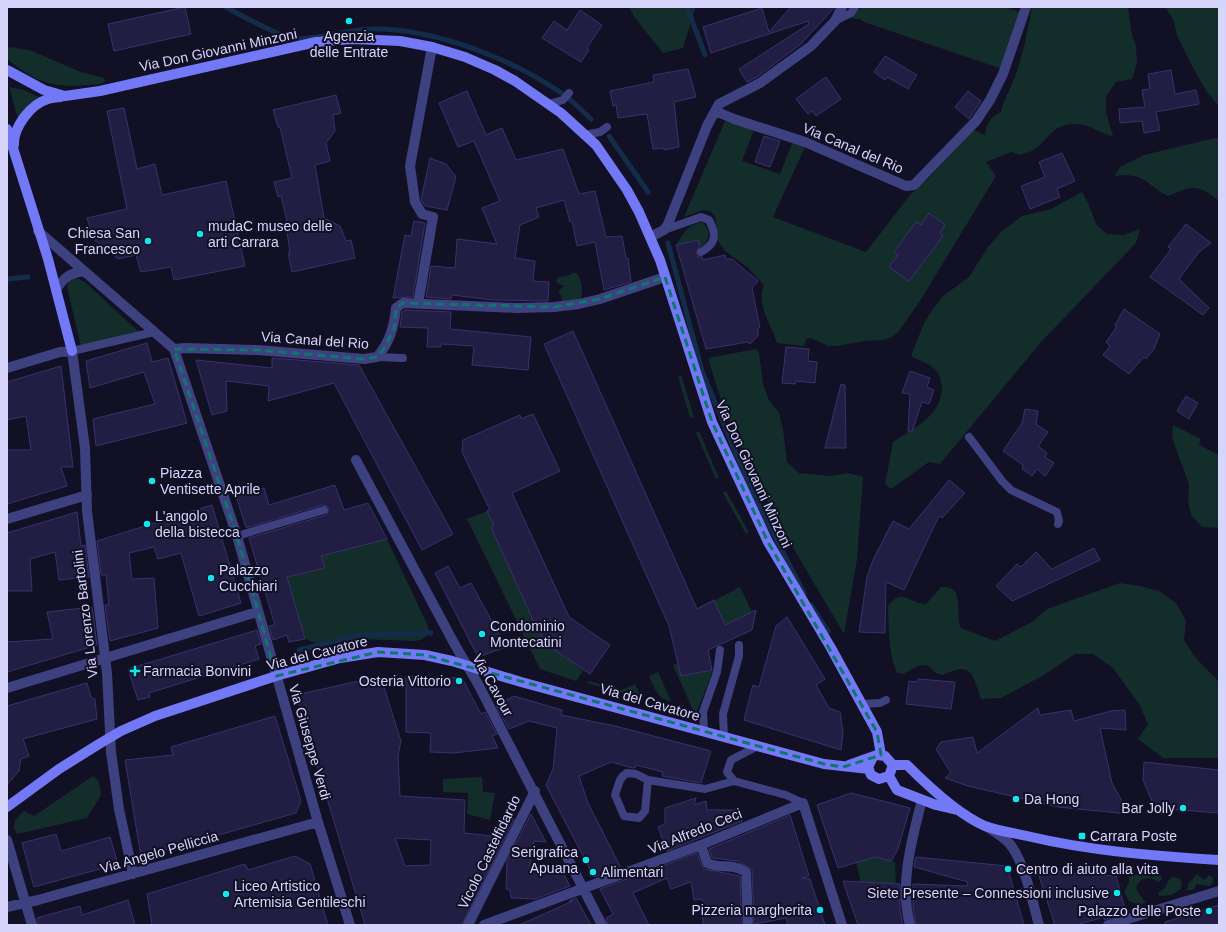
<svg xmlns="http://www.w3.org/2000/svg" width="1226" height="932" font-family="Helvetica,sans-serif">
<rect width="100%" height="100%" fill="#121024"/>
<path fill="#132d2a" d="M629 7H700L695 9 683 48 663 53 635 18Z
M862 7H1009V9L1021 12 1002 69 864 22 860 19 849 18Z
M1032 7H1128L1131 31 1136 46 1137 63 1132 79 1116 82 1106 96V112L1113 136C1101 134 1091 125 1077 124 1053 123 1050 138 1035 149 1031 152 1025 153 1020 155L1011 152 986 162 996 176 920 301 899 331 892 337 883 340 864 341 837 346H828L811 338 806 339 804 346 777 343C771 323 756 306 764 285L747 267 725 251 718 241 715 216 710 211 703 210 684 217 725 121 754 130 742 161 780 174 793 141 805 147 773 217 866 252 910 195 928 179 974 130 985 135C986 124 991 116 1001 112 1003 101 1007 96 1011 86 1022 62 1027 33 1032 7Z
M1165 7H1219V106L1207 92 1191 64 1177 35 1173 19Z
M11 47 32 51 81 72 104 78 106 81C101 85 94 84 88 85 51 88 36 82 7 59V48Z
M9 87 24 90 41 98 18 119Z
M1219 137V201C1198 183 1192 186 1168 196 1145 184 1145 172 1114 176L1120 167 1144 155Z
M1082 192 1088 203 1096 224 1107 234 1124 235 1140 229 1136 243 1042 341 940 464 929 462 891 489 885 484 893 442C913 428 939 418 942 390 942 382 940 374 933 368 928 363 918 360 911 356L924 323 933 309 943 296 969 277 988 247 1002 231 1022 216 1051 209Z
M702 222C711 229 711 243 700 247L697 240 676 245C683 233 688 225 702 222Z
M572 273H577C582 280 583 290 581 298L580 300 562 301V297L558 292 564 286 557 283 556 279C560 275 567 278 572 273Z
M74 279H79L86 283 139 332 81 347 67 287 69 281Z
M756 349 759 352 763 384 769 400 779 413 783 429 787 462 799 473 831 476 848 473 863 477 857 559 844 634C793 547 735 457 708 358Z
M681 375 694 417 690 418 678 376Z
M1173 425 1201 439 1199 445 1219 455V528L1202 527 1191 515 1188 500 1189 484 1172 438Z
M699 431 719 478 716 479 696 433Z
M726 491 749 532 746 534 723 493Z
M487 511 495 525 491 527 518 586 536 617 532 619 544 641 568 660 572 655 577 658 573 663 583 671 576 681 540 669 467 519Z
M387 539 428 626C430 636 424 640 415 641L358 639 322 646 305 639 287 577 325 568 321 556 324 555Z
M1120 583 1139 586 1159 591 1176 603 1186 621 1184 640 1195 657 1219 682V758H1163L1138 739 1148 724 1139 704 1113 668 1093 654H1075L1044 675 1001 698 981 699C971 671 973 662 942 675L936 673 927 665 918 666 903 674 897 673C888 653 889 628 888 606 902 587 910 604 926 604L941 587C967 585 954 615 961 628L995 641 1032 622 1047 609Z
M740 587 752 612 740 618 713 647 704 606Z
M678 663 681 676 693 674V670L704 668 706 671 713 670 697 712 693 710 673 665Z
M658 672 671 701C658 700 654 687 649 676Z
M589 681 621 690 635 684 643 699 587 683Z
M93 776 99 782 101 795 87 818 17 834 14 828 15 820 24 811 34 816Z
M482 777 483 792 495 793 490 820 467 814 468 793 443 792V779Z
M862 853 895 862 896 884 861 883 856 862Z
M1138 874 1152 877 1160 875 1162 879 1159 882 1151 878 1143 879C1130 887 1139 894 1146 902L1140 905 1129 901 1124 892 1129 882V877Z
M1197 874 1204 880 1209 875 1213 878V883L1209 886 1196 884 1194 890H1187L1188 884Z
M1174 877 1180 879 1182 883 1181 889 1172 895 1159 896 1158 893 1165 888 1170 878Z"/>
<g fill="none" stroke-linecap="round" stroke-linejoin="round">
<path stroke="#132c4a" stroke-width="5" d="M226 7C236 13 286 39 294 39 321 39 348 29 375 29 436 29 515 60 564 95 574 102 582 111 591 119
M687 7 705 55
M609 136 648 192
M668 243 702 371 751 490 804 593
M7 279 28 277
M811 605 828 631
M299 650 358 635 431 633"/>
</g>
<path fill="#221d43" stroke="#39316e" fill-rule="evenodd" d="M185 7 191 34 114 51 108 24Z
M791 7H835L801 44 757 77 747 82 739 69 809 24 808 21 711 53 703 27 762 8 769 32Z
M580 10 602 25 587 48 589 50 581 62 542 38 554 21 567 30Z
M885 56 917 75 908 89 887 77 885 80 874 72Z
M688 69 696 97 674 102 679 147 664 150V148L653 149 647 114 618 118 616 105 613 106 610 91 654 82 653 75Z
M1171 70 1175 94 1196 90 1199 104 1156 112 1160 130 1144 133 1142 121 1120 123 1119 109 1145 107 1142 90 1150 89 1148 74Z
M826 77 841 99 816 116 812 111 808 114 796 99Z
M467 91 486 135 502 128 516 160 563 149 579 194 595 191 606 237 622 236 626 258H628L631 282 604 290 595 242 577 246 572 221 570 222 564 200 536 208 539 217 520 225 515 258 535 261 533 281 549 282 548 301 493 300 452 295 451 299 426 297 431 266 455 268 457 239 497 244 482 208 500 201 474 141 458 147 439 103Z
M968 91 981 101 969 119 955 107Z
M336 95 341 113 333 115 335 131 326 143 330 161 315 165 324 218 340 226 346 241 351 240 355 258 292 272 288 253H290L287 231 289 230 281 196 278 197 274 182 292 178 280 127H278L273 110Z
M124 108 137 169 155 164 162 195 226 181 245 266 174 280 171 267 141 272 136 255 118 259 93 239 87 218 127 209 107 111Z
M764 136 780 141 770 167 755 162Z
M1062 153 1075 181 1057 189 1060 197 1030 209 1021 186 1045 177 1039 162Z
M430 158 446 164 456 177 447 210 425 206 421 200Z
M929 213 945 225 940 233 943 236 909 281 889 267 898 255 894 252 916 222 921 225Z
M414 221 425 223 413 297 393 298 405 235 411 236Z
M1186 224 1211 243 1199 252 1179 279 1209 308 1203 315 1150 277 1171 249 1168 247Z
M698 240 700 246 696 252 698 257H702L703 260 725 255 726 259H732L758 281 752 288 760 327 758 328V336L750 344 748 342 706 349 676 245Z
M1124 309 1160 334 1154 349 1146 359 1144 357 1129 374 1103 355 1110 346 1106 342 1116 328 1115 325Z
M405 310 451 312 450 329 531 337 528 370 472 365 474 346 441 344V347H427L428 328 400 327 402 312Z
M573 331 697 609 714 600 725 625 756 610 752 630 708 650 712 670 681 676 669 626 544 344Z
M147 343 152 362 168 358 187 423 96 446 93 419 155 404 144 372 90 388 86 361Z
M786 347 809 349 808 361 817 362 815 383 796 381 795 384 782 383Z
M272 358 359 365 453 534 422 550 334 383 268 401 269 386 226 381 227 411 212 415 196 360 272 368Z
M61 366 73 467H61L67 486 7 504V450H31L26 416 7 420V382Z
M910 371 930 378 927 387 934 390 929 404 922 402 912 432 908 431 910 394 902 393Z
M841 384 845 385 846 448H825Z
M1186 396 1198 403 1189 419 1177 411Z
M1025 409 1038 411 1036 424 1048 432 1038 446 1047 453 1045 457 1054 463 1045 476 1037 469 1032 476 1022 469 1023 465 1003 451 1022 423Z
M533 414 560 471 512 493 569 617 610 645 590 674 550 647 551 646 544 641 539 630 538 631 491 527 494 526 487 511 490 510 462 452 463 440 520 415 521 419Z
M949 480 965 493 942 518 939 516 904 590 886 582 885 633 859 632 867 577 873 560 893 521 909 529Z
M335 485 344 510 368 503 387 539 321 556 325 568 287 577 305 639 289 642 287 635 273 640 269 626 275 625 249 538 326 515 329 509 327 506 322 505 246 528 236 496 264 488 269 505Z
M212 505 241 603 199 616 181 553 158 559 154 547 129 553 132 579 154 578 158 628 110 641 105 605H109L106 575H101L97 541Z
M77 512 81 546 85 545 89 577 59 580 55 552 30 559 32 591H7V533Z
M1094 548 1100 560 1012 601 996 586 1017 564 1021 567 1036 552 1052 569Z
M448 566 460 588 471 583 506 647 478 657 435 573Z
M92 607 97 645 7 672V642L53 639 47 612Z
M787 617 825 679 816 685 829 708 840 712 843 732 841 750 744 720 753 685 759 687 776 626Z
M257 630 261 644 255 646 259 659 149 693 150 697 138 700 128 669Z
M406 676 462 678 481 714 485 712 497 734 492 736 498 748 454 753 430 752 431 733 406 732Z
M368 679 370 684 382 681 401 741 398 756 400 796 465 800 464 833 494 836 500 818 514 819 462 925H365L296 695ZM395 838 431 840 430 865 405 866Z
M918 679 955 682 951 709 906 704 909 681 918 682Z
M87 683 91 697 95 699 97 719 23 739 29 756 21 759 19 771 7 785V706Z
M514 696 562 710 561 715 615 726 711 751 701 783 662 776 663 772 636 765 635 768H633L611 762 579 776 588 803 621 868 594 877 546 785 553 769 557 728 529 721 509 729 496 706Z
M1038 708 1040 715 1071 710 1074 721 1111 711 1125 710 1126 730 1100 728 1112 783 1129 814 1058 807 968 786 945 778 951 773 936 749 941 742 973 737 977 753Z
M275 716 301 801 296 813 141 857 125 760 173 755 171 747Z
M1144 762 1219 770V813L1155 808 1143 780Z
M851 793 910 808 898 849 891 861 875 857 838 868 817 805Z
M696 798 694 805 706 801 707 810H741L742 821 667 851 658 827 665 824V808Z
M531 814 546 842 534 841 529 870 563 873 570 886 535 899 511 898 510 890 506 889 507 861Z
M790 815 809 876 802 878 810 879 825 925H788L786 918 754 924 752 869 737 861 712 858 709 849Z
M56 834 61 851 110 837 118 864 34 887 22 843Z
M697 853 701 865 704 869 740 876 742 925H703L702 899 694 900 691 882 671 889 667 878 633 893 649 925H608L606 918 613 914 600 889Z
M295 856 310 864 328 925H152L147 894 245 864 248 870Z
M916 857 1007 866 1024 925H916L913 909V884L967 886 968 882 914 867Z
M1050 869 1067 873 1116 876 1126 913 1104 920V917L1076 925H1055L1038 873Z
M843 881 900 884V910L903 925H858Z
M576 898 591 925H519L573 901H569Z
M128 900 135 925H38L37 918 80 906 82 915Z
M1219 905V925H1165V922Z"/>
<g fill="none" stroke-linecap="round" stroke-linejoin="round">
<path stroke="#3e417f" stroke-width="8" d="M835 21 851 13 855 7
M548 104 563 100 569 93
M584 135 600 132 607 127
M664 230 701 217 709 220C717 235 716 244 701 252
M72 351 154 332
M377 357 403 358
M969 437 1002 481 1011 490 1057 512 1059 521 1058 524
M237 536 324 510
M862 704 880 703 886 700
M704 731 703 712 717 672 720 650
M724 737 723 714 739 656V645
M756 747 731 760 727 772 734 781 786 795 803 803
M648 780 645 811 639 818 624 816 615 795 620 780 623 776 627 773 636 774 648 780 705 789 734 781"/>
<path stroke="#3e417f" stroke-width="10" d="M468 925 535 791"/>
<path stroke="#3e417f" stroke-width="10" d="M715 111 734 119 805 142 906 186 914 185 976 121 990 100 1003 74 1026 7
M38 231 174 349 237 536 318 822 350 925
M650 237 664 230 668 224 707 126 719 104 760 83 811 46 835 21 842 7
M56 290C63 278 70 273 84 271
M418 304 433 217 422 214 415 202 410 166 432 47
M174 349 185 348 258 350 364 359 377 357C390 342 394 327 396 308L403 303 517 308 554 307 579 304 600 299 665 277
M7 368 60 352 72 351 85 448 87 511 107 673 111 752 119 809 133 874
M356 460 455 645 478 684 602 925
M7 519 87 495
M7 688 257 612
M989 828C996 833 1003 837 1009 843 1025 862 1032 901 1039 925
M7 840 32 925
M701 845 707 863C722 870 729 862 746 872L748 925
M7 907 38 900 318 822
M484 925 701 845 803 803 842 925
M910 925C899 884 912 839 922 800
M1108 925 1219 891"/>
<path stroke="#7379f6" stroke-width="10" d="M7 70 44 90 65 96 100 91 316 42 352 39 400 41 432 47 465 57 495 70 515 81 561 113 596 145 627 190 639 212 660 260 712 422 768 542 831 648 877 732 881 755
M7 129 48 259 72 351
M14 145C13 127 31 104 48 99 52 98 57 97 61 97
M849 765 877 755 885 756 893 765 889 776 879 779 871 775 868 767 873 757
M893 765H907C927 785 959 815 985 826 998 831 1014 833 1027 836 1090 851 1154 856 1219 860
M889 776 897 790 936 805 957 810
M7 807 59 769 99 744 121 731 155 716 276 676 340 658 378 652 425 655 452 661 521 682 824 764 869 769"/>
</g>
<path fill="none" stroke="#0f766e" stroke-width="3" stroke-dasharray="8 5" stroke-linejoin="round" d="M665 277 712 422 768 542 877 732 881 755 843 767 824 764 425 655 378 652 276 676 237 536 174 349 258 350 364 359 377 357 383 350 394 329 396 308 403 303 554 307 600 299Z"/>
<g fill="#10e8ee" stroke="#121024" stroke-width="1.5">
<circle cx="349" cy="21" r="4"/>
<circle cx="200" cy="234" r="4"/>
<circle cx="148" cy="241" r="4"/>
<circle cx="152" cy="481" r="4"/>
<circle cx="147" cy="524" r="4"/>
<circle cx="211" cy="578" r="4"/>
<circle cx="482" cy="634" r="4"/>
<path d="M133 665h4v4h4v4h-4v4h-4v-4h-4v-4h4z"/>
<circle cx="459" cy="681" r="4"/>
<circle cx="1016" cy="799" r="4"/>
<circle cx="1183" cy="808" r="4"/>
<rect x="1078" y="832" width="8" height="8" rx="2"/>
<circle cx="586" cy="860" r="4"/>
<circle cx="1008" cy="869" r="4"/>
<circle cx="593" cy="872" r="4"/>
<circle cx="1117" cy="893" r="4"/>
<circle cx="226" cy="894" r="4"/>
<circle cx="820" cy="910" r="4"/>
<circle cx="1209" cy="911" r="4"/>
</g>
<g text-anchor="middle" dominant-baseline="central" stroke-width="4" stroke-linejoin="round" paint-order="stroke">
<g font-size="14" fill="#d7d5fc" stroke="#121024" text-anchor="start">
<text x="349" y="36" text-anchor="middle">Agenzia<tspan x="349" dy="16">delle Entrate</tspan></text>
<text x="208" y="226">mudaC museo delle<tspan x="208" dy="16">arti Carrara</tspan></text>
<text x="140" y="233" text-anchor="end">Chiesa San<tspan x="140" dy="16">Francesco</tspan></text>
<text x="160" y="473">Piazza<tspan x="160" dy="16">Ventisette Aprile</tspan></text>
<text x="155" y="516">L'angolo<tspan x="155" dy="16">della bistecca</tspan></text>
<text x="219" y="570">Palazzo<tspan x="219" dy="16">Cucchiari</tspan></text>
<text x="490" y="626">Condominio<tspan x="490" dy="16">Montecatini</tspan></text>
<text x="143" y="671">Farmacia Bonvini</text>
<text x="451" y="681" text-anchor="end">Osteria Vittorio</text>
<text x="1024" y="799">Da Hong</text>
<text x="1175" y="808" text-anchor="end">Bar Jolly</text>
<text x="1090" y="836">Carrara Poste</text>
<text x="578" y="852" text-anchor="end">Serigrafica<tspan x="578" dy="16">Apuana</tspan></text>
<text x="1016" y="869">Centro di aiuto alla vita</text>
<text x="601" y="872">Alimentari</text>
<text x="234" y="886">Liceo Artistico<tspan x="234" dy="16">Artemisia Gentileschi</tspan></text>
<text x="1109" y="893" text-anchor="end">Siete Presente – Connessioni inclusive</text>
<text x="812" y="910" text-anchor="end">Pizzeria margherita</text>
<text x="1201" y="911" text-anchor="end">Palazzo delle Poste</text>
</g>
<g font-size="14" fill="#d7d5fc" stroke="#121024">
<text transform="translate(218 50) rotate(-12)">Via Don Giovanni Minzoni</text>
<text transform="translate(853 148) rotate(23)">Via Canal del Rio</text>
<text transform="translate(315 340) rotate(4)">Via Canal del Rio</text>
<text transform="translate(754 474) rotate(65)">Via Don Giovanni Minzoni</text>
<text transform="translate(85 614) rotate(-97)">Via Lorenzo Bartolini</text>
<text transform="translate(317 653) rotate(-14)">Via del Cavatore</text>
<text transform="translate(493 685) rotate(61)">Via Cavour</text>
<text transform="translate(650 702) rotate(16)">Via del Cavatore</text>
<text transform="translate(310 742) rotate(74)">Via Giuseppe Verdi</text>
<text transform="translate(695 831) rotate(-22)">Via Alfredo Ceci</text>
<text transform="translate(159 852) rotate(-16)">Via Angelo Pelliccia</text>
<text transform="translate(489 852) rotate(-64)">Vicolo Castelfidardo</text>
</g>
</g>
<rect width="1226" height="932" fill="none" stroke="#d7d5fc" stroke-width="16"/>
</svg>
